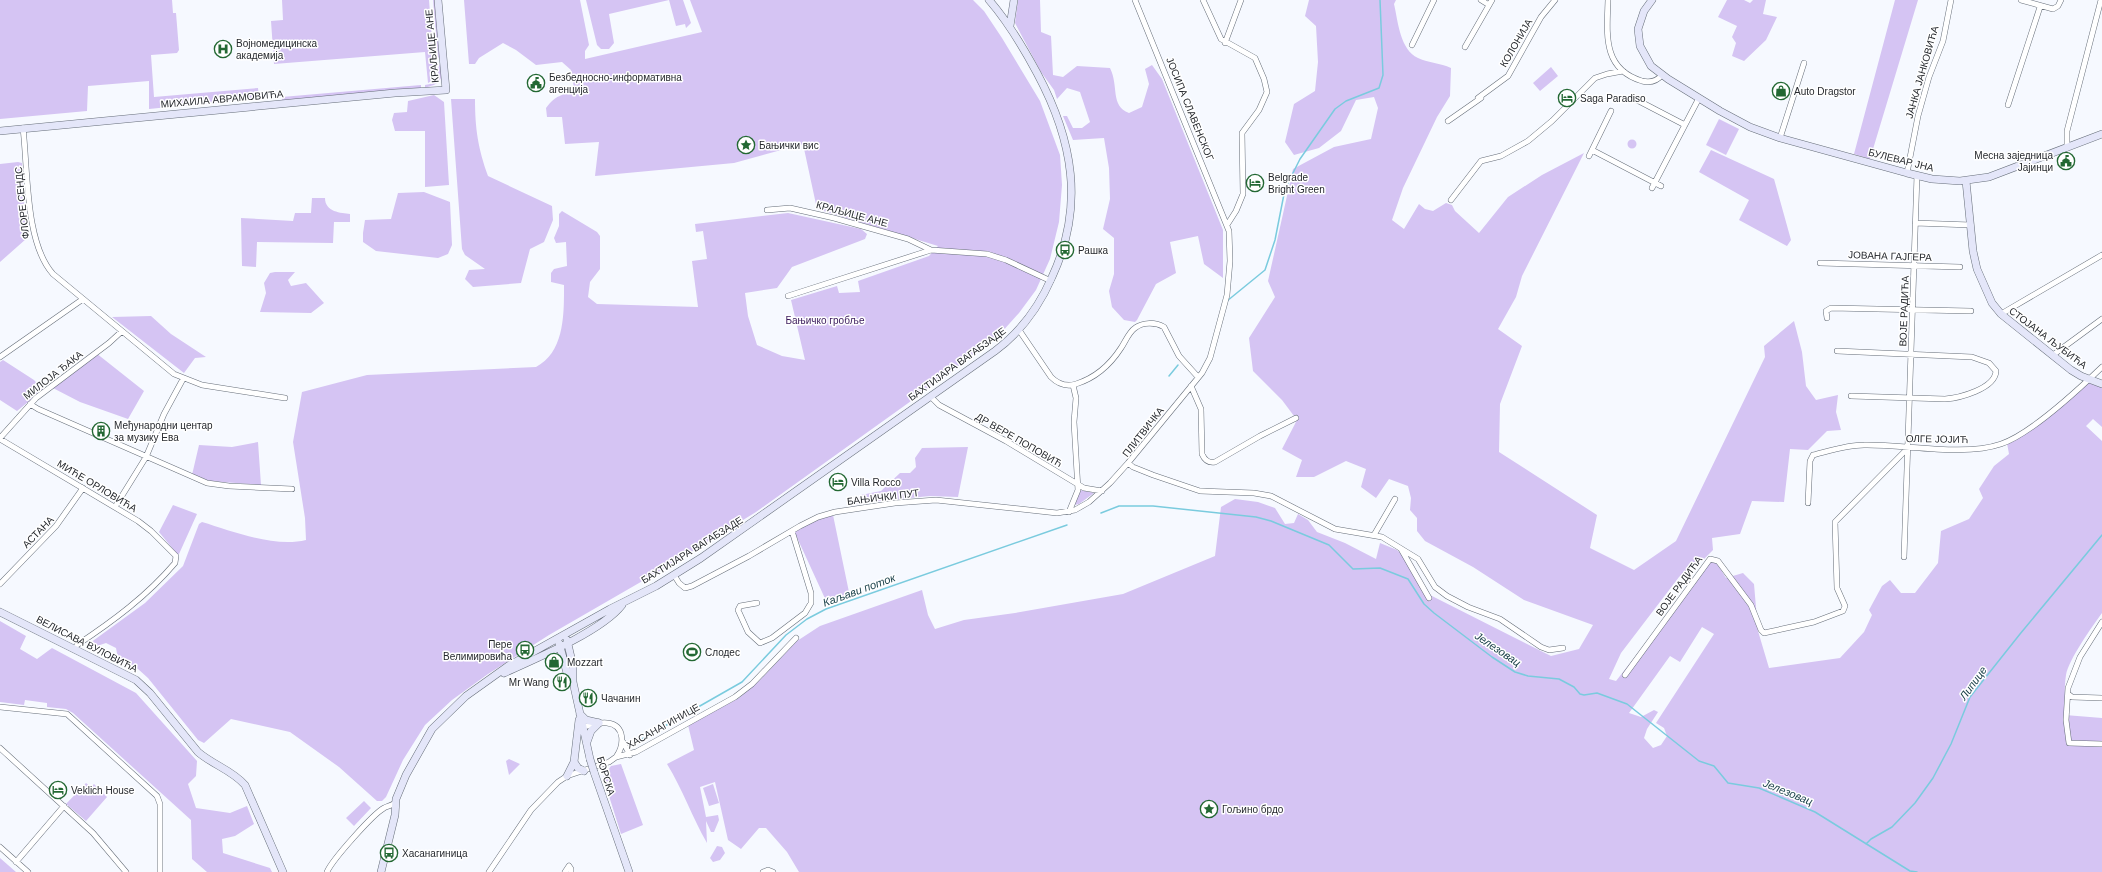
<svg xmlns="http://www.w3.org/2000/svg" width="2102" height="872" font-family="Arial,sans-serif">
<rect width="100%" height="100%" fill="#f6f9ff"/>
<path fill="#d5c4f3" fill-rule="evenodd" d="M0 0H172L173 13H176L179 50 177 53 151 55 154 97 258 88 259 98 149 109V81L88 86 87 111 0 119Z
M282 0H429L435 79 428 83 425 52 274 64 271 21 283 20Z
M433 0H435L440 59 438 57Z
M464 0H580L589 45 585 51V59L702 32 690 0H973L984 11 1002 38 1040 101 1060 155 1062 185 1059 222 1050 259 1036 290 1019 313 1001 333 939 381 756 512 665 568 549 635 488 674 452 700 425 725 403 760 386 797 382 801H377L339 767 290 732 231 719 204 743 198 740 148 678 138 669 118 658 116 648 106 643 94 647 90 643 145 603 183 566 199 524 202 522C232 531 274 548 306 540L305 518 293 442 302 392 367 375 536 367C565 352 564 313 564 285L551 282V273L554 269 567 266 566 242 556 243 554 238 559 226V214L562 211 597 232 600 236V269L590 282 588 297 597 304 698 307 692 261 707 259 703 231 696 232 695 224 788 213 861 229 867 234 865 239 792 267 777 288 745 293 748 316 757 345 782 356 805 360 791 300 837 286 839 293 860 292 858 281 929 256 938 246 817 209 803 144 734 163 595 176 599 142 565 144 562 117H547L546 108C557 93 561 98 574 88L571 70 562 62 536 65 516 50 503 43 479 58 475 64H469Z
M586 0H683L691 23 686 28 685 24 676 26 669 0 609 14 614 43 609 49H601L597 45Z
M1018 0H1040L1041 32 1051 36 1053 75 1063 77 1077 66 1110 68C1119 86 1110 106 1129 113L1142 107 1149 84 1145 69 1152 65 1162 79 1223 230V278L1204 264 1198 236 1170 242 1176 273 1156 284 1137 320 1135 322 1124 320 1112 307 1109 291 1114 274V238L1103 229 1110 199 1109 168 1104 138 1073 140 1063 116H1067L1073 128H1082L1090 122 1080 92 1067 88 1057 99 1054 90 1041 72 1015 23Z
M1309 0H1396L1394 4C1398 21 1400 50 1418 58 1429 63 1440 63 1451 68L1450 96 1437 117 1403 188 1392 220 1404 229 1419 204 1425 209 1433 211 1446 203 1452 205 1455 211 1479 233 1508 197 1542 175 1584 153 1522 276 1516 297 1498 329 1522 346 1500 404 1499 452 1597 515 1590 548 1634 570 1676 541 1765 357 1764 346 1794 321 1802 352 1806 386 1816 400 1838 395 1836 412 1841 430 1827 431 1808 450 1790 449 1784 502 1752 501 1740 534 1712 538 1713 550 1703 560 1697 561 1679 577 1621 653 1609 679 1616 681 1710 561 1715 560 1726 578 1743 573 1754 584 1758 631 1769 668 1840 658 1864 632 1872 615 1869 610 1882 586 1890 580 1901 593H1915L1938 563 1941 531 1969 519 1983 498 1979 489 1994 466 2009 454 2007 443 2031 428 2089 379 2102 383V427L2093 419 2086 426 2102 441V613C2092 627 2069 659 2066 675 2064 687 2065 702 2065 715L2102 718V872H799L787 852 766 828H759L741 849 728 840 715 782 700 787 706 817 718 815 719 820 714 832H711L706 821 707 843C692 817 683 790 667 764L694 750 688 725 739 698 760 680 797 641 820 626 922 590 928 615 935 629 964 620 1015 613 1123 594 1215 556 1221 507 1235 499 1258 502 1275 508 1285 524 1294 523 1298 514 1308 520 1317 532 1345 543 1376 559 1380 543 1397 550 1413 564 1428 594 1551 656 1579 649 1593 625 1524 600 1473 567 1425 541 1417 531V518L1410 510 1411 498 1408 486 1389 479 1376 498 1361 487 1366 469 1346 461 1314 477H1296L1302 460 1282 449 1297 420 1282 400 1253 371 1249 338 1275 297 1268 281 1293 169 1334 147 1371 139 1378 108 1374 97 1356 100 1341 131 1319 148 1294 155 1285 142 1294 104 1315 91 1318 62 1316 26 1305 16ZM1702 627 1714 634 1656 723 1664 728 1667 736 1661 745 1653 748 1644 738 1647 729 1658 712 1654 710 1641 717 1629 713 1670 656 1680 662Z
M1727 0H1744L1750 3 1753 0H1766L1763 14 1777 17 1766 40 1744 61 1732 56 1736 43 1732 37 1737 26 1718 17Z
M1895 0H1918L1870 159 1854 154Z
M441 62C443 80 442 83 425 88V85C447 82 433 74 441 62Z
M1551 67 1558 76 1540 91 1533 83Z
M421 85V88L282 101V97Z
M434 95 444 102 449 185 425 187V131H395L392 120 394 113 407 112 408 101Z
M451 99H475C475 129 478 148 488 176L552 206 553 220 544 242 530 249 521 283 473 287 465 279 469 270 485 269 465 255 462 249Z
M1719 119 1739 129 1726 155 1706 145Z
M1627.5 144a4.5 4.5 0 1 1 9 0a4.5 4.5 0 1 1-9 0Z
M1711 150 1774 179 1791 240 1787 246 1739 220 1749 200 1699 172Z
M18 162 22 163 26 239 0 262V164Z
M424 192 450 202 452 245 448 254 438 258 376 251 363 242V233L365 220 391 219 398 193Z
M312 198H325C325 212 341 213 350 214V222H334L333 243 257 242 256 267 242 266 241 218 293 221 295 213H311Z
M275 272H295L288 280 291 286 306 283 324 303 311 313 260 312 266 293 264 283 270 273Z
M151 316 171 334 206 357 195 358 184 373 112 317Z
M96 353 144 391 128 419 80 402 51 387Z
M3 360 34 380 43 390 17 411 0 400V362Z
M258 442 261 485 209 481 192 475 199 445 232 447Z
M968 447 958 497 930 496 850 504 861 495 881 491 900 473H910L916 467 915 458 922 448Z
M1081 490 1094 493 1079 504 1074 505Z
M173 505 197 514 179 554H177L159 532Z
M833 515 850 597 828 605 794 531 819 519Z
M0 621 26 636 20 649 37 659 52 648 136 693 197 761 196 776 188 784 196 808 230 813 247 806 254 824 235 836 222 839 223 853 270 868 272 872H207L192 859 191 820 73 713 66 709 47 707V703L25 700 24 705 0 702Z
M509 759 520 764 509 775 506 761Z
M621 764 643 825 621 834 603 777 611 766Z
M86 783 91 787 94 784 107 797 86 821 66 804Z
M713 784 719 803 709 806 703 788Z
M364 801 371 808 354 826 346 818Z
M717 846 722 847 725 853 720 860 713 862 710 858Z
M0 858 16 872H0Z"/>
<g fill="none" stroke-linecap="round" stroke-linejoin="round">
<path stroke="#7acbde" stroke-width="1.5" d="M1227 301 1265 270 1275 240 1285 189 1300 159 1335 109 1346 101 1379 88 1383 75 1380 0
M1169 376 1178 365
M1101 513 1119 506H1153L1256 517 1271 521 1329 545 1353 569 1380 568 1408 579 1424 604 1434 613 1492 657 1515 672 1528 676 1559 679 1574 687 1580 694 1584 695 1597 693 1627 704 1699 761 1714 766 1728 783 1759 788 1815 812 1910 871 1917 872
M642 739 742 682 786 635 807 619 826 609 1067 525
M1866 844 1871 839 1892 827 1915 803 1933 778 1951 744 1970 697 2020 634 2102 535"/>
<defs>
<path id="street" d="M1203 0 1221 39 1255 58 1264 79 1267 92 1259 110 1242 133 1243 194 1236 211 1227 225
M1481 0 1489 5
M1608 0C1607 34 1602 69 1642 81 1650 83 1657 81 1662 75
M2021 0 2053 9 2058 6 2061 0
M1225 43 1241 0
M1412 45 1434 0
M1465 47 1492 0
M1478 98 1508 76 1541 17 1555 0
M1635 99 1685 125
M2008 105 2040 7
M1448 121 1481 98
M23 128C28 170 25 243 53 274L174 374 202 385 285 398
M1780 138 1804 63
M2067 148V131L2101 0
M1592 150 1661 186
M1589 156 1611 111
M1907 173 1918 116 1929 77 1943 41 1951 0
M1652 188 1699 98
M1451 200 1481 161 1501 156 1528 141 1552 121 1595 78 1607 74 1623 71
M767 210 790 208 834 218 908 239 931 250
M1915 223 1971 225
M1820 263 1960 267
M788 296 931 250 987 254 1006 260 1051 281
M2001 314 2102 255
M1827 318 1826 311 1831 308 1971 311
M1019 330 1051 377C1058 384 1066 387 1076 384 1095 378 1110 365 1121 348 1125 342 1129 332 1135 328 1143 322 1155 322 1164 327L1179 356 1198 377
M1837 351 1972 357 1989 363 1996 371C1995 389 1959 398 1945 399L1851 396
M2053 355 2102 319
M0 357 83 299
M1191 386 1201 409 1202 454C1205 461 1209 463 1215 462L1260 436 1296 418
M930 396 939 405 1006 441 1084 488 1102 491
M30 404 38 409 207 483 229 486 292 489
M0 438 36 398 109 343 121 332
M0 439 138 521 151 531 176 556 175 563C147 596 113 621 77 645L75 649
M1128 463 1133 467 1153 475 1200 491 1254 493 1271 496 1335 529 1382 537 1418 559 1435 587 1447 596 1468 607 1500 619 1541 647 1549 650 1563 648
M1808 503 1810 461 1813 455C1829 451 1847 445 1864 445 1904 444 1963 457 2001 444 2031 434 2078 390 2102 367
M115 507 146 457 164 414 183 379
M1069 512 1078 490 1074 422 1076 398 1073 385
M1374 535 1395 499
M1401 549 1429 598
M1904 557 1917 175
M674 575 679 583 685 588 692 586 749 556 800 526 818 517 835 512 895 503 936 500 1057 513 1075 510 1089 502 1110 483 1128 463 1202 373 1210 358 1227 295 1230 261 1229 231 1135 0
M0 584 56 526 83 488
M757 603 740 606 738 610 748 632 760 643 772 638 805 613 811 603V593L792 531
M2102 622 2080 657 2068 688 2066 720 2069 743 2102 744
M1625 675 1710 559 1718 561 1751 605 1761 630 1764 633 1814 622 1843 611 1845 606 1837 588 1835 522 1908 448
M2068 694 2072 697 2102 698
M0 707 67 714 157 796 160 804V872
M583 727C591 725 599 722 607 723 626 725 624 746 616 757
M623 742 630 755
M0 748 93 833 126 872
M0 847 28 872
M16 862 64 806
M569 866 571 869V872
M327 872C332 860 373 814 384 808 387 806 391 806 395 803
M489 872 531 810 558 782 567 776 609 762 616 757 636 752 735 697 752 684 796 638
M565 872 569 866
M763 872 768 870 773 872"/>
<path id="secondary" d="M1652 0 1644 11 1638 29 1640 46 1651 66 1668 79 1720 111 1750 127 1780 138 1907 173 1932 179 1960 181 1989 177 2102 134
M1010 26 1014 0
M0 131 395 93 446 90 438 0
M1966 181 1973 251 1977 269 1992 303 2001 314 2071 370 2081 376 2102 384
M0 612 136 680 150 693 198 752C213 765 232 770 245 785L283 872
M567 640 573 666V682L590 759
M559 643 567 673 573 682
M504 673C535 659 602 631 622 605
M580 714 586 720 599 723
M587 742 591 731 599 723
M574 762 578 768 584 771
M594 772 629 872
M567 776 574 762 579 720
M381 872 395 815 396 799 406 775 432 729 466 696 508 666 610 609 656 586 701 558 995 351C1022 331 1039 307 1052 277 1085 206 1073 140 1037 73 1023 47 1009 23 989 0"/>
</defs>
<use href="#street" stroke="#666e79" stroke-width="6"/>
<use href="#secondary" stroke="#666e79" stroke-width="8"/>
<use href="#street" stroke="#fff" stroke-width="5"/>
<use href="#secondary" stroke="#e4e6f9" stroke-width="7"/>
<defs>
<path id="secondary-bridge" d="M590 759 594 772"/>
</defs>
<use href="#secondary-bridge" stroke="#666e79" stroke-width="8" stroke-linecap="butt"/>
<use href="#secondary-bridge" stroke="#e4e6f9" stroke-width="7"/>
</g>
<defs>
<symbol id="hospital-ring" viewBox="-11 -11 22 22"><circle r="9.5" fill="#fff" stroke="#236833" stroke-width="1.5"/><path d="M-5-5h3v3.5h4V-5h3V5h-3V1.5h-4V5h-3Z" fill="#236833"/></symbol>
<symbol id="civic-ring" viewBox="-11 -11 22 22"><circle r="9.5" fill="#fff" stroke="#236833" stroke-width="1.5"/><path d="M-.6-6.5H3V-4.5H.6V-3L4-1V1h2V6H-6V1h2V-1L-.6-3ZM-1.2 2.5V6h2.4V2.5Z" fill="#236833"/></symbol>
<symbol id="shop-ring" viewBox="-11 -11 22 22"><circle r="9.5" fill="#fff" stroke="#236833" stroke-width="1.5"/><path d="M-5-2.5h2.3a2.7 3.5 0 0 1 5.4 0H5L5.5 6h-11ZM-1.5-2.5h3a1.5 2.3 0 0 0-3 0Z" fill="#236833"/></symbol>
<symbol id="hotel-ring" viewBox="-11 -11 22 22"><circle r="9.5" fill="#fff" stroke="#236833" stroke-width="1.5"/><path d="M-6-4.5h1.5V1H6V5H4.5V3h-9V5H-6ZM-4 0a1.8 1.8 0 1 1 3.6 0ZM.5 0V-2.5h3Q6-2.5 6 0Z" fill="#236833"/></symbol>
<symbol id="sight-ring" viewBox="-11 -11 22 22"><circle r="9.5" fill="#fff" stroke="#236833" stroke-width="1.5"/><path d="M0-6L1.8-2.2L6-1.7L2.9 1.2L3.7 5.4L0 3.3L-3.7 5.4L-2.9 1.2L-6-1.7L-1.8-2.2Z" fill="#236833"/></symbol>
<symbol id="bus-ring" viewBox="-11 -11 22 22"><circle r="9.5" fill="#fff" stroke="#236833" stroke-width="1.5"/><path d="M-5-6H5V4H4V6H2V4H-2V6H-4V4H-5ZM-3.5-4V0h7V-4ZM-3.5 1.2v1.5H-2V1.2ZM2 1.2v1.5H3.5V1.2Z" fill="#236833"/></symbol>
<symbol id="building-ring" viewBox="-11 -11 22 22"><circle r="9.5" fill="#fff" stroke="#236833" stroke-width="1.5"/><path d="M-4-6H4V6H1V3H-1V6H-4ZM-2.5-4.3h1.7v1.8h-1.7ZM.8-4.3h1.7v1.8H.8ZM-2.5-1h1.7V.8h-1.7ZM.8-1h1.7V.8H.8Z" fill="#236833"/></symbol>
<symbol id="stadium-ring" viewBox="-11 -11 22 22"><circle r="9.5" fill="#fff" stroke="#236833" stroke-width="1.5"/><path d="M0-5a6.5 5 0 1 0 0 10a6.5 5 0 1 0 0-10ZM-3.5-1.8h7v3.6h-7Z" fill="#236833"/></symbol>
<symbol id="restaurant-ring" viewBox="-11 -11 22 22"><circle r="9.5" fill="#fff" stroke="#236833" stroke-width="1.5"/><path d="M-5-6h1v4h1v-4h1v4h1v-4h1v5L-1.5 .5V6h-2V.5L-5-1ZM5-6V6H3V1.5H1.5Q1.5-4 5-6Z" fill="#236833"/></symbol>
</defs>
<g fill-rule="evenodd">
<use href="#hospital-ring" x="213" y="39" width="20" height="20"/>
<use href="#civic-ring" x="526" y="73" width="20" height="20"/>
<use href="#shop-ring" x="1771" y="81" width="20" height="20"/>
<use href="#hotel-ring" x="1557" y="88" width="20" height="20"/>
<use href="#sight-ring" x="736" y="135" width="20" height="20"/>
<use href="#civic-ring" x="2056" y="151" width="20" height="20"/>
<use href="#hotel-ring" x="1245" y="173" width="20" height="20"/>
<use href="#bus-ring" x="1055" y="240" width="20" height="20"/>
<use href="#building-ring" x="91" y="421" width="20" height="20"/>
<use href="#hotel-ring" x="828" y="472" width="20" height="20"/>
<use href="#bus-ring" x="515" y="640" width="20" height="20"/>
<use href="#stadium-ring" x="682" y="642" width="20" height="20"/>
<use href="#shop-ring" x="544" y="652" width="20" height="20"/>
<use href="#restaurant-ring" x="552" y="672" width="20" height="20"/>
<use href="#restaurant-ring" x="578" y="688" width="20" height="20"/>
<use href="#hotel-ring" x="48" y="780" width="20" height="20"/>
<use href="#sight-ring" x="1199" y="799" width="20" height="20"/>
<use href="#bus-ring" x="379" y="843" width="20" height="20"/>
</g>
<g text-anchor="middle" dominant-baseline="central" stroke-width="3" stroke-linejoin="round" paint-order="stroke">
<g font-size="10" fill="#26292e" stroke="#fff" text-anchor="start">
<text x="236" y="43">Војномедицинска<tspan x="236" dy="12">академија</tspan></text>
<text x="549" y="77">Безбедносно-информативна<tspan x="549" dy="12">агенција</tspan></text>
<text x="1794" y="91">Auto Dragstor</text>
<text x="1580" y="98">Saga Paradiso</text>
<text x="759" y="145">Бањички вис</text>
<text x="2053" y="155" text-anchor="end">Месна заједница<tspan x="2053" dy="12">Јајинци</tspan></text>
<text x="1268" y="177">Belgrade<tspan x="1268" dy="12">Bright Green</tspan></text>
<text x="1078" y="250">Рашка</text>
<text x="114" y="425">Међународни центар<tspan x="114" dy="12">за музику Ева</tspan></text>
<text x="851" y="482">Villa Rocco</text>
<text x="512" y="644" text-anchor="end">Пере<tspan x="512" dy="12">Велимировића</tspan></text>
<text x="705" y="652">Слодес</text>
<text x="567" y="662">Mozzart</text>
<text x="549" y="682" text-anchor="end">Mr Wang</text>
<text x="601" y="698">Чачанин</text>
<text x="71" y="790">Veklich House</text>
<text x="1222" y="809">Гољино брдо</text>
<text x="402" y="853">Хасанагиница</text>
</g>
<g font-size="10" fill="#26292e" stroke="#fff">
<text transform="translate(1516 43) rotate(-60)">КОЛОНИЈА</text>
<text transform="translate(432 46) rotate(-95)">КРАЉИЦЕ АНЕ</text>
<text transform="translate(1922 72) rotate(-74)">ЈАНКА ЈАНКОВИЋА</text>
<text transform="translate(222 99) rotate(-5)">МИХАИЛА АВРАМОВИЋА</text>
<text transform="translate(1190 109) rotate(68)">ЈОСИПА СЛАВЕНСКОГ</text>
<text transform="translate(1901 160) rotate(14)">БУЛЕВАР ЈНА</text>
<text transform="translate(22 203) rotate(-96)">ФЛОРЕ СЕНДС</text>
<text transform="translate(852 214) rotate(15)">КРАЉИЦЕ АНЕ</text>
<text transform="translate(1890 256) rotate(2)">ЈОВАНА ГАЈГЕРА</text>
<text transform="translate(1904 311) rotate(-88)">ВОЈЕ РАДИЋА</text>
<text transform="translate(2048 338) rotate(37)">СТОЈАНА ЉУБИЋА</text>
<text transform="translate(957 364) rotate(-36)">БАХТИЈАРА ВАГАБЗАДЕ</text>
<text transform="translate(53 375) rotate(-38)">МИЛОЈА ЂАКА</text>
<text transform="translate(1143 432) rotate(-52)">ПЛИТВИЧКА</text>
<text transform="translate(1937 439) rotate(1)">ОЛГЕ ЈОЈИЋ</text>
<text transform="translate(1019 440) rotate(30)">ДР ВЕРЕ ПОПОВИЋ</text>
<text transform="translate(97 486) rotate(31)">МИЋЕ ОРЛОВИЋА</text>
<text transform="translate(883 497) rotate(-7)">БАЊИЧКИ ПУТ</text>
<text transform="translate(38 532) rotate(-46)">АСТАНА</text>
<text transform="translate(692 550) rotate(-32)">БАХТИЈАРА ВАГАБЗАДЕ</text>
<text transform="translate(1679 586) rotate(-54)">ВОЈЕ РАДИЋА</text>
<text transform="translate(87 644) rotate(27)">ВЕЛИСАВА ВУЛОВИЋА</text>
<text transform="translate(663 726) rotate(-29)">ХАСАНАГИНИЦЕ</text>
<text transform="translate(606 776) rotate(73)">БОРСКА</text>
</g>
<g font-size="10" fill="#38185a" stroke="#fff">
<text x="825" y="320">Бањичко гробље</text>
</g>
<g font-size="11" font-style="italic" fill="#1d434c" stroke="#fff">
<text transform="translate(859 590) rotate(-20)">Каљави поток</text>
<text transform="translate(1498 649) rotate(34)">Јелезовац</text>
<text transform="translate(1973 683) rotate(-54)">Липице</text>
<text transform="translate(1788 792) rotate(22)">Јелезовац</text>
</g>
</g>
</svg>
